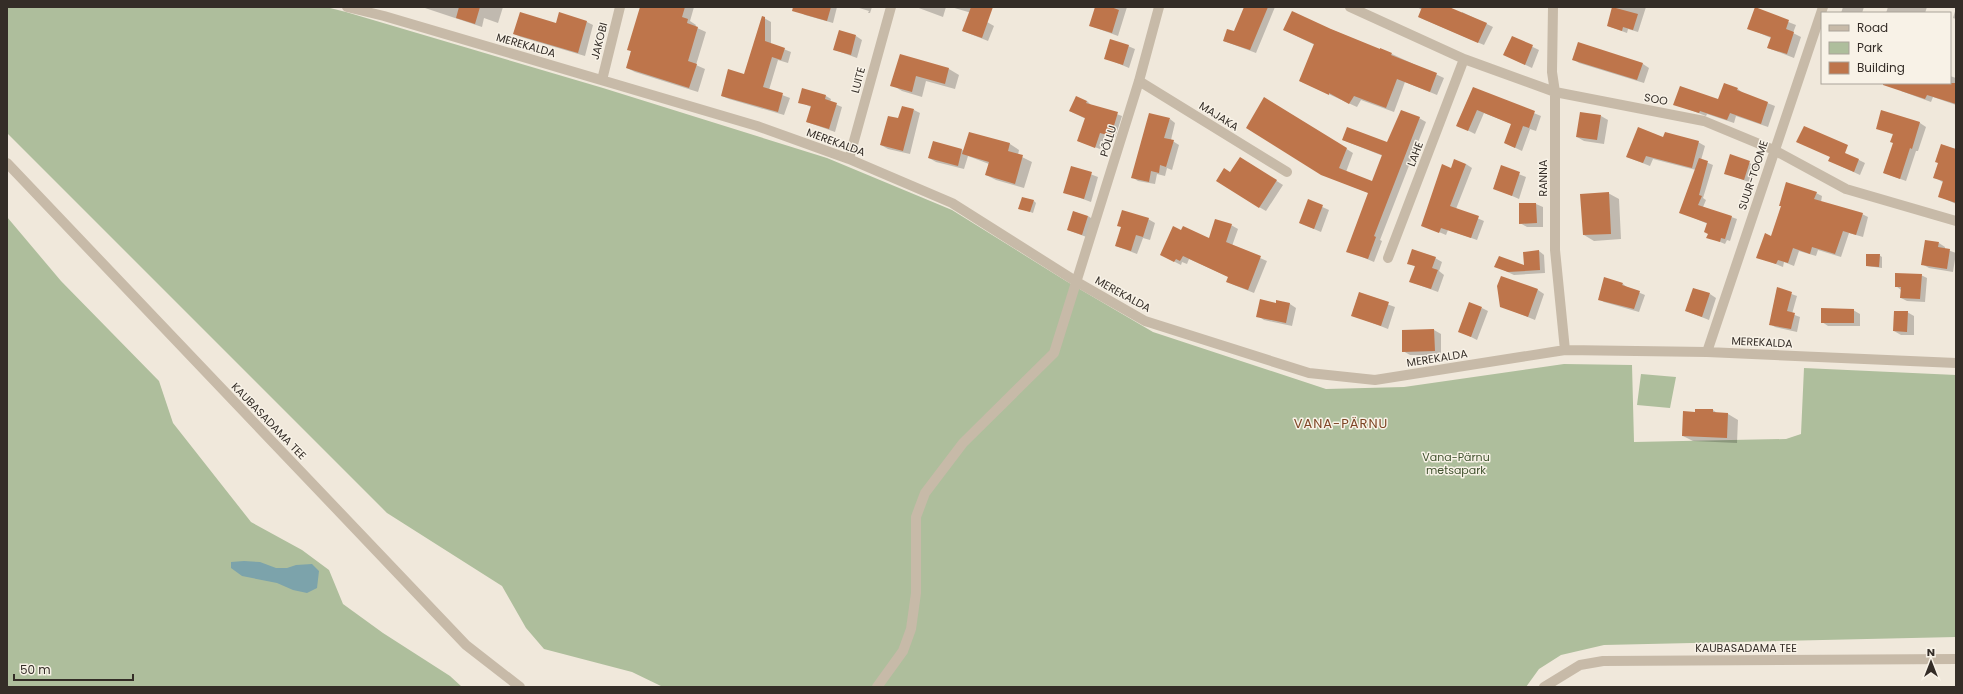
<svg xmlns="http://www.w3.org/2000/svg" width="1963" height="694" font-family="Poppins,sans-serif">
<rect width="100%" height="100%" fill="#f0e8db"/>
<path fill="#aebe9c" d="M7 7H326L346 12 603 88 827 158 952 210 1066 281 1153 332 1326 389 1404 387 1564 364 1632 365 1634 442 1786 439 1801 434 1804 368 1956 375V637L1604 645 1561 655 1539 669 1526 687H663L632 672 544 649 526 628 502 586 387 513 7 133Z
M7 217 61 281 159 381 173 423 251 522 302 550 329 570 343 604 383 633 450 676 462 687H7Z
M1641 374 1676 377 1670 408 1637 405Z"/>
<path fill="#7ca3ab" d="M244 561 260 562 276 568H287L296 565 312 564 319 571 317 588 307 593 293 590 277 583 242 576 231 568V562Z"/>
<path fill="#0003" d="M422 7H503L498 23 484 18 482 27Z
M646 7H694L690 21 696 25 695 27 706 32 696 65 705 69 698 92 635 72 627 68 631 51 629 50Z
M801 7H837L833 23 805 15 800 12Z
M856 7H872L870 13H868L869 11Z
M916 7H946L943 17Z
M951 7H985L982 16Z
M1097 7H1127L1118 36 1091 26Z
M1245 7H1275L1256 53 1224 41 1234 33Z
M1417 7H1446L1462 14V12L1493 27 1484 45 1425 20 1419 17 1422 10Z
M1614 7H1646L1638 32 1628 29 1627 33 1608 26Z
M1843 7H1864L1862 13H1841Z
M1888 7 1902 8 1927 7 1925 13H1886Z
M1956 8V19L1953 18Z
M1755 9 1796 25 1793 33 1801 37 1794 58 1768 48 1771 38 1748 28Z
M764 18 771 22V44L791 52 788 63 778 60 769 90 790 98 784 115 729 99 722 96 745 75Z
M587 22 593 25 585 56 521 37 514 34 557 24Z
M987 22 994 26 988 41 963 31Z
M1330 29 1380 50 1381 49 1444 78 1437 95 1405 82 1394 112 1361 100 1357 107 1300 81 1315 45 1284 30Z
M856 36 862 40 857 58 835 50Z
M1512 37 1539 50 1532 68 1511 58Z
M1128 46 1135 49 1129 68 1105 58Z
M900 55 949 69 959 75 955 89 926 81 922 97 902 91 892 85Z
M1573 59 1643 64 1649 68 1644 83 1579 63Z
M1950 76 1956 78V105L1933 97 1931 102 1901 91 1903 83H1950Z
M1473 88 1541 116 1536 131 1530 129 1522 151 1505 143 1512 124 1484 113 1475 134 1457 125Z
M1738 89 1744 94 1775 106 1768 127 1736 116 1734 123 1707 114 1706 116 1675 104 1719 100Z
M826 96 831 99 830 102 842 107 835 132 807 122 811 107 800 102Z
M1087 101 1091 105 1122 116 1115 138 1105 135 1100 149 1078 141 1086 119 1070 111Z
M1271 102 1353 153 1346 172 1373 182 1383 156 1343 140 1388 143 1419 118 1426 122 1380 240 1382 241 1374 262 1348 251 1369 193 1321 174Z
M914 110 920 113 910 154 888 149 881 145 899 120Z
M1601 116 1608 120 1604 144 1584 141 1577 137Z
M1170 119 1175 123 1171 140 1179 145 1172 170 1167 168 1165 176 1157 174 1155 184 1138 181 1132 177Z
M1920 123 1926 127 1918 151H1916L1906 181 1884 173 1894 143V135L1877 128Z
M970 133 1010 144 1019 150 1018 155 1032 162 1024 188 996 180 986 175 989 164 968 156 964 169 936 162 929 158 962 150 964 151Z
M1664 138 1698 142 1705 146 1701 160 1713 165 1703 198 1706 200 1703 207 1737 219 1730 241 1727 240 1725 244 1708 237V224L1680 212 1696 170 1653 159 1650 166 1627 157Z
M1956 150V204L1939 196 1944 183 1934 177 1939 163Z
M1731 156 1757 166 1751 183 1725 173Z
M1859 160 1865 163 1860 175 1836 164Z
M1247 162 1283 185 1266 211 1259 207 1230 173Z
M1466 164 1472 168 1456 209 1484 221 1477 240 1448 230 1446 235 1422 225 1452 169Z
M1072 167 1098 177 1091 202 1064 192Z
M1501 167 1526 177 1519 199 1494 188Z
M1608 193 1619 199 1621 239 1594 241 1584 235Z
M1816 193 1822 196 1821 202 1862 214 1868 217 1863 237 1849 233 1841 257 1818 250 1816 256 1799 251 1794 266 1784 262 1783 267 1758 257 1772 237Z
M1034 201 1036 203 1033 213 1019 208Z
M1309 201 1329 210 1321 232 1300 223Z
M1520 204H1536L1543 207V227H1527L1520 223Z
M1088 216 1094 220 1089 238 1068 230Z
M1148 219 1155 223 1150 240 1143 238 1137 254 1116 246 1122 227 1118 225Z
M1231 225 1238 229 1232 246 1267 261 1254 293 1234 285 1227 281 1229 277 1189 259 1187 264 1182 262 1181 265 1167 258 1209 240Z
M1939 243 1945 247V249L1956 253 1953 272 1929 268 1922 264Z
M1539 251 1544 255 1545 273 1514 275 1501 269 1525 267Z
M1879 255 1882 257V268L1867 266Z
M1435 258 1442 262 1439 271 1444 275 1438 292 1411 282 1416 267 1408 263Z
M1921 275 1927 278 1925 302 1907 301 1901 298V290L1896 286Z
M1605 278 1623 284 1628 288 1645 295 1639 312 1604 302 1599 299Z
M1777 289 1797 296 1792 314 1800 317 1797 332 1775 327 1770 324Z
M1538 290 1544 294 1535 320 1501 306Z
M1359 294 1395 307 1388 329 1352 315Z
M1710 294 1716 298 1709 320 1686 311Z
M1276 304H1290L1296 308 1292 326 1264 320 1258 316Z
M1482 308 1488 311 1477 340 1459 331Z
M1853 310 1860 314V326H1828L1822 322Z
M1907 312 1914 316V335H1901L1894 331Z
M1434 330 1441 334V355H1410L1403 351V331Z
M1713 410 1718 414H1728L1738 420 1737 443 1693 441 1683 436 1696 413Z"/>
<path fill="#be754b" d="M459 7H480L475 24 456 18Z
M640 7H685L682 17 688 19 687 23 698 27 688 61 697 64 689 88 626 68 631 51 627 50Z
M793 7H831L827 21 792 11Z
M971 7H993L982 38 962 31Z
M1095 7H1111L1119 10 1112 33 1089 26Z
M1244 7H1268L1250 50 1223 41 1227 29 1234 31Z
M1422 7H1449L1487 23 1478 43 1418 17Z
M1612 7 1638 14 1633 30 1623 27 1622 31 1607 26Z
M1755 7 1789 20 1786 29 1794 32 1787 54 1767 48 1771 37 1747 29Z
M1292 11 1331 29 1380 49V48L1392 53 1391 55 1437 73 1430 92 1397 79 1386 108 1354 96 1349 104 1329 93V95L1299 81 1314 44 1283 30Z
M520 12 556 23 559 12 587 21 578 53 513 34Z
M762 16 765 17V41L785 48 781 60 772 57 763 87 783 93 778 112 721 96 728 69 744 74Z
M839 30 856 35 851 55 833 50Z
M1512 36 1533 45 1525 65 1503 55Z
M1110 39 1129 45 1123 65 1104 59Z
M1578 42 1643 63 1637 80 1572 60Z
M900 54 949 68 945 84 916 76 912 92 890 86Z
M1724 83 1738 88 1737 90 1768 102 1761 124 1730 113 1727 120 1700 111 1699 113 1673 105 1680 86 1718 99Z
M1883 83H1956V104L1927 95 1925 99 1883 85Z
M1473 87 1535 111 1529 128 1523 126 1515 148 1504 143 1511 124 1477 110 1468 131 1456 126Z
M802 88 826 95 825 99 837 103 829 129 806 122 811 106 798 103Z
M1076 96 1087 101 1086 103 1118 112 1111 136 1100 133 1095 148 1077 141 1085 118 1069 111Z
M1264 97 1347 148 1339 168 1372 181 1382 155 1342 140 1347 127 1387 142 1401 110 1420 117 1374 236 1376 237 1368 259 1346 252 1368 193 1321 175 1246 128Z
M902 106 914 109 903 151 880 145 888 116 898 118Z
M1881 110 1920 122 1912 149 1910 148 1900 179 1883 173 1893 143 1890 142 1893 134 1876 129Z
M1580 112 1601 115 1597 140 1576 137Z
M1149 113 1170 118 1164 138 1174 140 1166 167 1160 165 1159 173 1151 171 1149 182 1131 178Z
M1804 126 1848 145 1845 153 1859 159 1854 172 1828 161 1830 157 1796 142Z
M1638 127 1663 137 1665 132 1699 141 1692 168 1646 156 1643 163 1626 157Z
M969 132 1010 143 1008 151 1023 155 1015 184 985 175 989 162 962 154Z
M933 141 962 149 958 166 928 158Z
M1941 144 1956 149V203L1938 197 1943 181 1933 178 1938 163 1935 162Z
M1730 154 1750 161 1744 180 1724 174Z
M1240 157 1277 180 1259 208 1216 181 1224 168 1230 172Z
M1699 158 1708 161 1699 195 1702 196 1698 205 1732 216 1725 239 1721 238 1720 242 1706 238 1708 234 1704 232 1707 223 1679 213Z
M1454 159 1466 164 1450 206 1479 216 1471 238 1441 228 1439 233 1421 226 1442 164 1451 168Z
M1501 165 1520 172 1512 196 1493 189Z
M1071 166 1092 172 1084 199 1063 193Z
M1786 182 1817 192 1814 199 1863 213 1856 235 1843 231 1835 254 1812 247 1810 254 1793 248 1788 263 1778 260 1776 264 1756 258 1765 233 1771 236 1781 206H1779Z
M1609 192 1611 234 1583 235 1580 194Z
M1022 197 1034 200 1030 212 1018 209Z
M1308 199 1323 205 1314 229 1299 223Z
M1519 203H1536L1537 223 1519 224Z
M1122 210 1149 218 1143 237 1136 235 1131 251 1115 246 1121 227 1117 226Z
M1073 211 1088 216 1082 235 1067 230Z
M1215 219 1232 224 1226 242 1261 256 1248 290 1226 282 1228 277 1183 256 1180 261 1176 259 1174 262 1160 255 1173 226 1181 230 1183 226 1209 238Z
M1925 240 1939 242 1938 247 1950 249 1947 269 1921 265Z
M1412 249 1436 257 1432 268 1438 270 1431 289 1409 282 1415 266 1407 264Z
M1539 250 1540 270 1508 272 1494 267 1499 256 1524 265 1523 252Z
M1866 254H1880L1879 267 1866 266Z
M1895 273 1922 274 1920 299 1900 298 1901 287H1895Z
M1501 276 1538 289 1528 317 1500 307 1497 286Z
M1604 277 1623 283 1622 285 1640 291 1634 309 1598 300Z
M1777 287 1792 292 1787 311 1795 313 1791 329 1769 325Z
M1693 288 1710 293 1702 317 1685 311Z
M1359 292 1389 302 1381 326 1351 316Z
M1260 299 1276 303V300L1290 303 1286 323 1256 317Z
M1469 302 1482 307 1471 337 1458 332Z
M1821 308 1854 309V323H1821Z
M1894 311H1908L1907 332 1893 331Z
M1434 329 1435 351 1402 352V330Z
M1695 409H1713V412L1728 413 1727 438 1682 436 1683 411 1695 412Z"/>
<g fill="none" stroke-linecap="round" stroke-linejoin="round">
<path stroke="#c7baa8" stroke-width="10" d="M347 7 384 16 757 126 849 159 952 203 1077 282 1145 321 1309 373 1375 380 1565 350 1707 352 1956 363
M1350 7 1464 59 1555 92 1704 121 1774 150 1846 189 1956 221
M1553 7 1552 72 1555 92V250L1565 350
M602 80 620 7
M1139 81 1287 172
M849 159 891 7
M7 163 466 645 520 687
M1388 258 1464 59
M1707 352 1823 7
M877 687 903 651 911 629 916 593V517L925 493 963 443 1054 353 1139 81 1159 7
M1544 687 1580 665 1603 661 1956 659"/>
</g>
<g text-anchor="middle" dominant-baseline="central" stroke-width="3" stroke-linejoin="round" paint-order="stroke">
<g font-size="11" fill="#342d27" stroke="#f8f2e7">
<text transform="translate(599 41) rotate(-76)">JAKOBI</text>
<text transform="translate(526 45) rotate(16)">MEREKALDA</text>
<text transform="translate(858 80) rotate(-75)">LUITE</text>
<text transform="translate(1656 99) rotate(11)">SOO</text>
<text transform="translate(1219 116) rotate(32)">MAJAKA</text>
<text transform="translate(1108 141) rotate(-73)">PÕLLU</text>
<text transform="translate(836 142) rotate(20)">MEREKALDA</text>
<text transform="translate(1415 154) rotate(-69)">LAHE</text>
<text transform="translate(1753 175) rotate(-72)">SUUR-TOOME</text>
<text transform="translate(1543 178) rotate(-90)">RANNA</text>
<text transform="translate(1123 294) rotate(29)">MEREKALDA</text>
<text transform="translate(1762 342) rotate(3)">MEREKALDA</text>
<text transform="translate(1437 358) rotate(-9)">MEREKALDA</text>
<text transform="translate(269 421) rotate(46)">KAUBASADAMA TEE</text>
<text x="1746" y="648">KAUBASADAMA TEE</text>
</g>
<g font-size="11" fill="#3f512d" stroke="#f8f2e7">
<text x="1456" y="457">Vana-Pärnu<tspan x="1456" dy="13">metsapark</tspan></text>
</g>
<g font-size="13" letter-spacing="1" fill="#7e4626" stroke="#f8f2e7">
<text x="1341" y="423">VANA-PÄRNU</text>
</g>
</g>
<rect width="1963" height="694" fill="none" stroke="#342d27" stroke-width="16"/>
<rect x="1821" y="12" width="130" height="72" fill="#f8f2e7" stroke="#aaa39a"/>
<rect x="1829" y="25" width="20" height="6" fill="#c7baa8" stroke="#aaa39a"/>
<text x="1857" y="32" font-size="12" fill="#342d27">Road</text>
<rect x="1829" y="42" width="20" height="12" fill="#aebe9c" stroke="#aaa39a"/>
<text x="1857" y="52" font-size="12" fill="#342d27">Park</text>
<rect x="1829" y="62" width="20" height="12" fill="#be754b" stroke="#aaa39a"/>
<text x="1857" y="72" font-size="12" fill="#342d27">Building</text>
<g transform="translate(1931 662)" stroke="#f8f2e7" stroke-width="3" paint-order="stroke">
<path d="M0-3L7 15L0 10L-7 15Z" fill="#342d27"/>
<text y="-6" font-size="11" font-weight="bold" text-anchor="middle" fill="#342d27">N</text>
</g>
<path d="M14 674v6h119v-6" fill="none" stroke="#342d27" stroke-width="2"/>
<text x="20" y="674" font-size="12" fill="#342d27" stroke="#f8f2e7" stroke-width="3" paint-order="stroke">50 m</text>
</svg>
